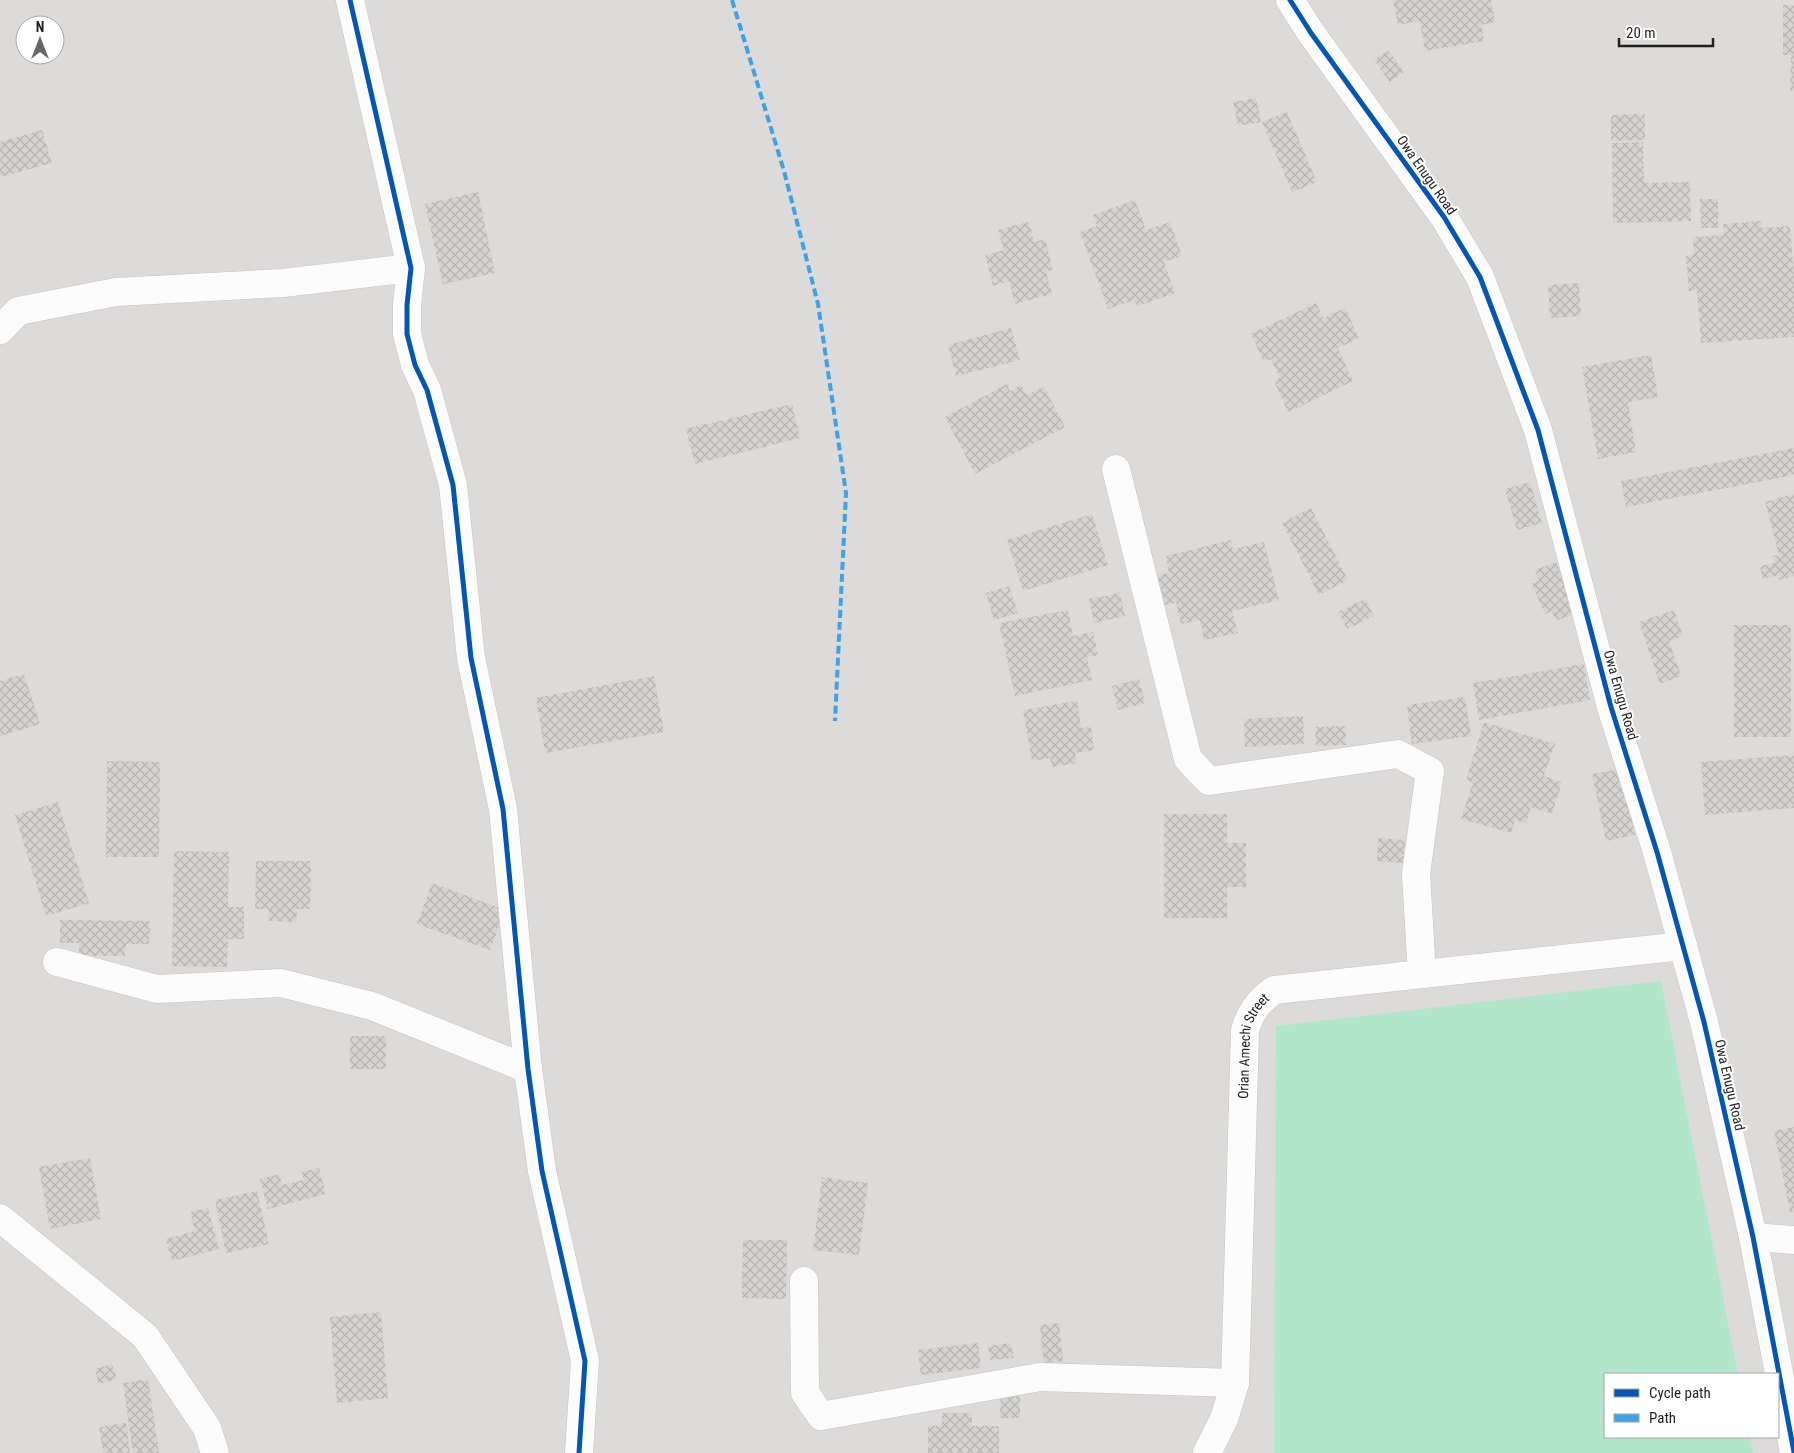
<svg xmlns="http://www.w3.org/2000/svg" width="1794" height="1453" font-family="'Roboto Condensed',sans-serif">
<defs>
<pattern id="building-cross-hatch" width="8" height="8" patternUnits="userSpaceOnUse" patternTransform="scale(1.25)"><rect width="8" height="8" fill="#d6d3d0"/><path d="M0 0l8 8M0 8l8-8" fill="none" stroke="#b7b5b2"/></pattern>
</defs>
<rect width="100%" height="100%" fill="#edebe8"/>
<path fill="#dcdbd9" fill-rule="evenodd" d="M0 0H1794V1453H0ZM25 25H55V55H25ZM1605 1374H1778V1437H1605Z"/>
<path fill="#b2e6ca" d="M1661 981 1738 1374H1605V1437H1750L1753 1453H1274L1276 1026Z"/>
<path fill="url(#building-cross-hatch)" d="M1393 0H1491L1495 22 1481 25 1484 41 1425 51 1420 21 1398 25Z
M1783 5H1794V91H1790L1791 55H1783Z
M1388 50 1404 72 1390 82 1374 60Z
M1256 98 1261 122 1238 126 1233 102Z
M1287 112 1317 182 1292 192 1262 122Z
M1645 114V140L1611 141V115Z
M42 130 52 163 0 177V142Z
M1643 142 1644 183 1690 182 1691 221 1613 223 1612 143Z
M478 192 495 273 443 284 425 204Z
M1700 199H1718V228H1701Z
M1135 200 1146 230 1170 222 1182 256 1164 262 1175 293 1137 306 1134 300 1108 309 1080 232 1097 226 1093 215Z
M1761 221 1762 228 1790 226 1794 277V337L1701 343 1697 290 1689 291 1686 256 1694 255 1693 237 1724 235 1723 224Z
M1029 222 1034 242 1045 239 1053 270 1046 271 1052 294 1015 304 1009 281 993 286 985 255 1004 250 998 230Z
M1579 283 1581 316 1550 318 1548 285Z
M1316 303 1323 318 1345 308 1359 338 1338 348 1353 381 1288 412 1274 381 1280 378 1271 359 1264 362 1251 334Z
M1011 328 1020 360 956 376 948 345Z
M1651 355 1658 397 1628 402 1636 452 1598 459 1582 367Z
M1007 384 1010 391 1021 385 1027 395 1044 387 1065 427 975 474 945 417Z
M792 404 800 438 695 464 686 429Z
M1794 448V475L1626 507 1621 481Z
M1530 482 1542 523 1517 530 1505 489Z
M1794 494V576L1779 580 1778 575 1763 579 1760 566 1775 563 1773 556 1779 555 1765 502Z
M1311 508 1348 580 1319 595 1282 523Z
M1092 514 1108 565 1023 591 1007 540Z
M1231 540 1233 549 1264 542 1279 600 1232 611 1238 633 1204 640 1200 620 1181 624 1176 603 1164 605 1157 575 1169 573 1166 556Z
M1556 562 1576 613 1556 621 1552 611 1545 614 1532 584 1539 580 1535 570Z
M1009 586 1018 613 994 620 986 593Z
M1120 593 1125 616 1094 623 1089 599Z
M1365 599 1374 616 1347 629 1338 612Z
M1068 610 1073 636 1093 632 1098 655 1087 657 1092 680 1015 696 999 623Z
M1674 610 1683 636 1669 641 1681 676 1660 684 1639 622Z
M1734 625H1791V737H1734Z
M1584 664 1590 700 1479 720 1473 683Z
M24 674 40 724 0 736V681Z
M654 676 664 732 545 753 536 698Z
M1139 679 1145 703 1118 710 1112 686Z
M1465 697 1471 736 1412 744 1407 705Z
M1077 701 1081 728 1091 727 1094 750 1075 753 1077 763 1052 767 1050 758 1032 761 1023 710Z
M1303 716 1304 744 1245 747 1244 719Z
M1484 722 1555 744 1544 776 1562 782 1552 814 1531 807 1526 823 1515 820 1511 833 1461 819 1473 782 1466 780Z
M1346 726V745L1316 746 1315 727Z
M1794 755V808L1705 815 1701 762Z
M107 761 160 762 159 857H106Z
M1621 769 1635 835 1606 841 1592 774Z
M58 802 89 903 46 916 15 815Z
M1164 814H1227V843H1246V887H1227V918H1164Z
M1378 838 1405 840 1403 863 1377 861Z
M174 851 229 852 228 907H244V939H228L227 967 172 966Z
M256 861H311L310 909H297L296 922 269 921V909H255Z
M432 883 505 910 490 950 417 924Z
M60 920 150 921 149 944H126L125 956H79V943H60Z
M350 1036H386V1069H350Z
M1794 1127V1212H1790L1774 1131Z
M90 1158 101 1219 50 1229 39 1167Z
M319 1168 326 1194 268 1209 260 1179 279 1174 282 1185 304 1180 301 1172Z
M822 1177 868 1183 859 1255 813 1250Z
M257 1191 269 1244 226 1253 215 1200Z
M208 1208 219 1249 172 1261 166 1239 195 1231 190 1212Z
M743 1240H787L786 1299 742 1298Z
M381 1312 388 1398 337 1403 330 1317Z
M1059 1323 1063 1361 1044 1364 1040 1325Z
M978 1343 981 1368 921 1375 918 1350Z
M1011 1343 1014 1358 990 1360 988 1346Z
M112 1364 117 1379 99 1384 95 1369Z
M148 1379 159 1453H133L123 1383Z
M1001 1394 1020 1395V1418H1000Z
M942 1413H972V1426H999V1453H928V1426H942Z
M126 1423 130 1453H103L99 1427Z"/>
<g fill="none" stroke-linecap="round" stroke-linejoin="round">
<defs>
<g id="minor">
<path d="M350 0 411 268 407 305V334L415 365 427 390 453 485 471 658 503 809 528 1069 542 1171 585 1361 579 1453"/>
<path d="M1290 0 1311 33 1444 217 1480 277 1538 430 1611 707 1657 852 1704 1022 1753 1237 1794 1452"/>
<path d="M0 330 18 311 116 292 283 283 411 268"/>
<path d="M1116 469 1188 759 1209 781 1398 754 1430 771 1416 874 1422 974"/>
<path d="M57 962 157 989 281 983 372 1006 528 1069"/>
<path d="M0 1218 145 1336 207 1428 215 1453"/>
<path d="M1753 1237 1794 1240"/>
<path d="M804 1281 805 1393 821 1416 1040 1377 1235 1383"/>
<path id="s1" d="M1207 1453 1224 1419 1235 1383 1245 1031C1250 1012 1258 1002 1274 990L1683 946"/>
</g>
</defs>
<use href="#minor" stroke="#c6c5c4" stroke-width="29"/>
<use href="#minor" stroke="#fcfcfc" stroke-width="28"/>
<path stroke="#3da2ea" stroke-width="4" stroke-dasharray="8 4" stroke-linecap="butt" d="M732 0 784 171 818 304 846 493 835 721"/>
<defs>
<path id="cycleway" d="M350 0 411 268 407 305V334L415 365 427 390 453 485 471 658 503 809 528 1069 542 1171 585 1361 579 1453
M1290 0 1311 33 1444 217 1480 277 1538 430 1611 707 1657 852 1704 1022 1753 1237 1794 1452"/>
</defs>
<use href="#cycleway" stroke="#fff" stroke-width="8"/>
<use href="#cycleway" stroke="#0057b8" stroke-width="5"/>
</g>
<g text-anchor="middle" dominant-baseline="central" stroke-width="4" stroke-linejoin="round" paint-order="stroke">
<g font-size="14" fill="#1f1f1f" stroke="#fff">
<text transform="translate(1427 175) rotate(55)">Owa Enugu Road</text>
<text transform="translate(1621 695) rotate(74)">Owa Enugu Road</text>
<text stroke="none"><textPath href="#s1" startOffset="415">Orian Amechi Street</textPath></text>
<text transform="translate(1730 1085) rotate(77)">Owa Enugu Road</text>
</g>
</g>
<rect x="1604" y="1373" width="175" height="65" fill="#ffffff" stroke="#a5a5a5"/>
<rect x="1614" y="1389" width="25" height="8" fill="#0057b8" stroke="#a5a5a5"/>
<text x="1649" y="1398" font-size="15" fill="#1f1f1f">Cycle path</text>
<rect x="1614" y="1414" width="25" height="8" fill="#3da2ea" stroke="#a5a5a5"/>
<text x="1649" y="1423" font-size="15" fill="#1f1f1f">Path</text>
<g transform="translate(40 40)"><circle r="24" fill="#ffffff" stroke="#a5a5a5"/>
<path d="M0-4L9 19L0 12L-9 19Z" fill="#676665"/>
<text y="-8" font-size="14" font-weight="bold" text-anchor="middle" fill="#1f1f1f">N</text>
</g>
<path d="M1619 38v8h94v-8" fill="none" stroke="#1f1f1f" stroke-width="2.5"/>
<text x="1626" y="38" font-size="15" fill="#1f1f1f" stroke="#ffffff" stroke-width="4" paint-order="stroke">20 m</text>
</svg>
